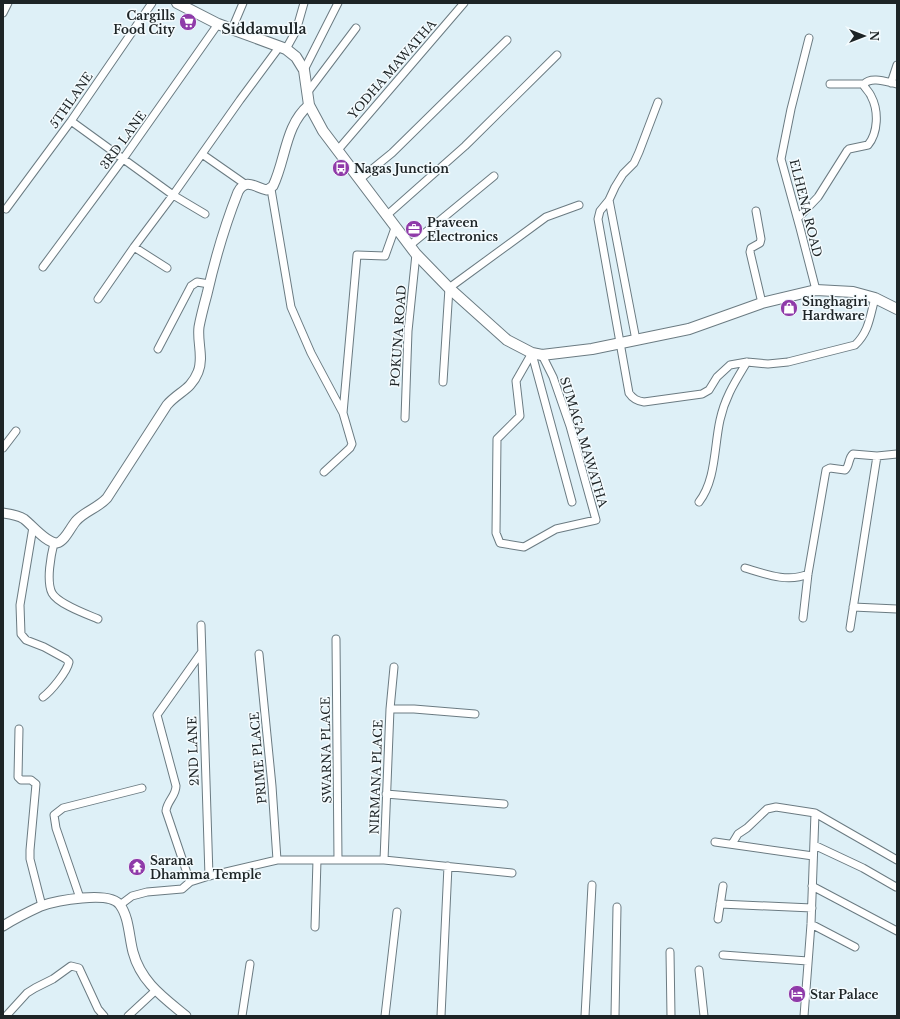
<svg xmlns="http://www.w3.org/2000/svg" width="900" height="1019" font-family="'Libre Baskerville',serif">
<rect width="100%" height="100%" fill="#def0f7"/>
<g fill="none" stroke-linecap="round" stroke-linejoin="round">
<defs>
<path id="street" d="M3 13 8 3
M232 29 243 3
M809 38 791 109 781 159 800 228 816 290
M286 49 296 31 304 3
M304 70 338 3
M891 83 897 65
M864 84C871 76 887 82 897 84
M307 93 356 28
M658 102 639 152 634 163 623 174 615 187 609 200 600 211 598 219 629 393C633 399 637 401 644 402L702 394 709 390 717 377 730 365 747 362 768 364 788 362 855 345C869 332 870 316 875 298
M71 121 173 195 205 214
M337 151 464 3
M202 154 245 184
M360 179 392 153 507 40
M271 189 291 307 311 353 343 413 352 444 350 448 324 472
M609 200 636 340
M6 209 71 121 152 3
M756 211 761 239 760 243 751 248 750 252 762 303
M386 216 465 146 557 55
M798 218 818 197 847 151 849 149 868 145C878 133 879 111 871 96 870 93 866 89 864 86V84H830
M409 246 494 176
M134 247 167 268
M43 267 123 159 218 24
M98 299 134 247 173 195 240 100 280 46
M158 349 191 286 197 282 209 284
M532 353 516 381 520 416 497 439 496 533 500 543 524 547 556 529 596 520 570 426 553 377 542 355
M532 354 572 502
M443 382 449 288 546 217 579 205
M343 413 357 255 385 256 395 228
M405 418 408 331 416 254
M3 448 16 431
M699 502C716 480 714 447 720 420 725 397 735 382 747 362
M33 527 20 605 21 634 26 640 44 647 66 659 69 662C67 672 51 691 43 697
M54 543C51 555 46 581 52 593 58 604 86 614 98 619
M745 568C765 574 788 583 808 574
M853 607 897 609
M803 618 808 574 826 470 830 468 845 470C850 466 848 458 853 454L877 456 897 454
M201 625 209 876
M850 628 877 456
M336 639 338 860
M259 654 272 786 277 860
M390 709 394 667
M19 729 18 777 21 780H31L36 784 30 850V859L42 906
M386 794 504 804
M715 842 813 856
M732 844 738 834 747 828 767 809 776 807 815 813 897 860
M814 845 863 868 896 887
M384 860 390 709H414L475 714
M190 882 166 811C167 801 176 796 176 786L157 715 201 653
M812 886 897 931
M80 898 56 828 54 815 63 808 142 788
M720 904 812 908
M120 905 132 896 147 892 182 889 190 882 209 876 277 860H384L512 873
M718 919 723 886
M811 924 855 947
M315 927 317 860
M670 952 671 1016
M723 955 808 961
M699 970 704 1016
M6 1016 27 993 35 988 53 979 71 966 79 968 98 1009 104 1016
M128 1016 155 991
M242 1016 250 964
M385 1016 397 912
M441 1016 448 866
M585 1016 592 885
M615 1016 617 907
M804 1016 811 924 815 813"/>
<path id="secondary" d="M3 513C10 514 18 515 24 519 32 525 46 543 57 543 65 541 70 528 76 521 85 511 98 508 107 498L167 405C178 392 191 390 198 372 204 358 197 342 199 327 201 316 204 305 207 294 215 259 225 225 238 192 246 177 256 188 267 190L273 186C286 159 285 125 309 105
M3 926C14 919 28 912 41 906 55 901 110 890 120 905 129 917 129 937 133 952 141 982 163 997 186 1016"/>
<path id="primary" d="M177 3 218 24 286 49 296 57 304 70 309 105 323 131 416 254 449 288 507 340 532 353 542 355 592 349 689 329 762 303 816 290 853 292 875 298 897 309"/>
</defs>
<use href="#street" stroke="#6b7b82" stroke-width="9"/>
<use href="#secondary" stroke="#6b7b82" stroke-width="11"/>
<use href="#primary" stroke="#6b7b82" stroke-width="12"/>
<use href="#street" stroke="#fff" stroke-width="7"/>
<use href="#secondary" stroke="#fff" stroke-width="9"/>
<use href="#primary" stroke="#fff" stroke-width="10"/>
</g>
<defs>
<symbol id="supermarket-disc" viewBox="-11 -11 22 22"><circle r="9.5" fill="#8f3ba9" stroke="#f4fbfe"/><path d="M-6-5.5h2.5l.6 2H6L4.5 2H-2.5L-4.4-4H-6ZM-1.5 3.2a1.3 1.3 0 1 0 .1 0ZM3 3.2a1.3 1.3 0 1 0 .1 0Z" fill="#fff"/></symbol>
<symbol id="bus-disc" viewBox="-11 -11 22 22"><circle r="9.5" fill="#8f3ba9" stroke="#f4fbfe"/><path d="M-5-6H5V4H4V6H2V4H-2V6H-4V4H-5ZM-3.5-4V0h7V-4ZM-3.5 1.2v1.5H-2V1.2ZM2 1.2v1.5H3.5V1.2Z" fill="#fff"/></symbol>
<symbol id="office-disc" viewBox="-11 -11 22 22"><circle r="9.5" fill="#8f3ba9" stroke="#f4fbfe"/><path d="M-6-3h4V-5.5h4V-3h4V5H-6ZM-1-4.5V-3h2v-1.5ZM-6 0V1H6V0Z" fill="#fff"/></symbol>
<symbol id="shop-disc" viewBox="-11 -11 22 22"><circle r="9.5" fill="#8f3ba9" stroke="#f4fbfe"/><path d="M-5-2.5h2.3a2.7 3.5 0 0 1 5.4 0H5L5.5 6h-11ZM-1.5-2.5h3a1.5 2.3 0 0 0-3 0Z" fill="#fff"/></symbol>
<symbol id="temple-disc" viewBox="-11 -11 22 22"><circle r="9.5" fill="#8f3ba9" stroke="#f4fbfe"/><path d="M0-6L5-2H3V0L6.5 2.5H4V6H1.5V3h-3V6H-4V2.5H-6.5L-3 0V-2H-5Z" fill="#fff"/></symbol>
<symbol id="hotel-disc" viewBox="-11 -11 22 22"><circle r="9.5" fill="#8f3ba9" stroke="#f4fbfe"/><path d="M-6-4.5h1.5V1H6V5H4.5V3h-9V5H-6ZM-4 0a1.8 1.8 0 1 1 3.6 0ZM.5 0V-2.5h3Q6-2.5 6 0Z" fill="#fff"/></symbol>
</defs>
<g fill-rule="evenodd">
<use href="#supermarket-disc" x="178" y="12" width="20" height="20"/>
<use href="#bus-disc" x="331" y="158" width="20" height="20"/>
<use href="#office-disc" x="404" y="219" width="20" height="20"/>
<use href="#shop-disc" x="779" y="298" width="20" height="20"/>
<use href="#temple-disc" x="127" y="857" width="20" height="20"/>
<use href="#hotel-disc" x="787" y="984" width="20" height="20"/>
</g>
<g text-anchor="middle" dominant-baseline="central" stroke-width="3" stroke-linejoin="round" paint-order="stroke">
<g font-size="12" font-weight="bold" fill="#1d2426" stroke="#f4fbfe" text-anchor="start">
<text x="175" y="15" text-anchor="end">Cargills<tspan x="175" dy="14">Food City</tspan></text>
<text x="354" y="168">Nagas Junction</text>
<text x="427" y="222">Praveen<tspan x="427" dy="14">Electronics</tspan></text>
<text x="802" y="301">Singhagiri<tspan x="802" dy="14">Hardware</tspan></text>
<text x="150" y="860">Sarana<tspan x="150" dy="14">Dhamma Temple</tspan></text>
<text x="810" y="994">Star Palace</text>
</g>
<g font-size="12" fill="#1d2426" stroke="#f4fbfe">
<text transform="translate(392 69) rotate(-49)">YODHA MAWATHA</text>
<text transform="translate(71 100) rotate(-55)">5THLANE</text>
<text transform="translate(123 140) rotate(-54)">3RD LANE</text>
<text transform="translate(806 208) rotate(76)">ELHENA ROAD</text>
<text transform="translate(398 336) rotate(-86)">POKUNA ROAD</text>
<text transform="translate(584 442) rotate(73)">SUMAGA MAWATHA</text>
<text transform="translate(326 750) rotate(-91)">SWARNA PLACE</text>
<text transform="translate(193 751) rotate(-92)">2ND LANE</text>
<text transform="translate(258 758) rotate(-95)">PRIME PLACE</text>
<text transform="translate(376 777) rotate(-88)">NIRMANA PLACE</text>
</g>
<g font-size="14" font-weight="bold" fill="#1d2426" stroke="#f4fbfe">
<text x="264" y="29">Siddamulla</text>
</g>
</g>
<rect width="900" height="1019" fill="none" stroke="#1d2426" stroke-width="8"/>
<g transform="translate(864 36) rotate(90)" stroke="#f4fbfe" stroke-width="3" paint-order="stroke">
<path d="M0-3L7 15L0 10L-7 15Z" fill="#1d2426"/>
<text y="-6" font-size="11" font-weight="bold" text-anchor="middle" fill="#1d2426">N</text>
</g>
</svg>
